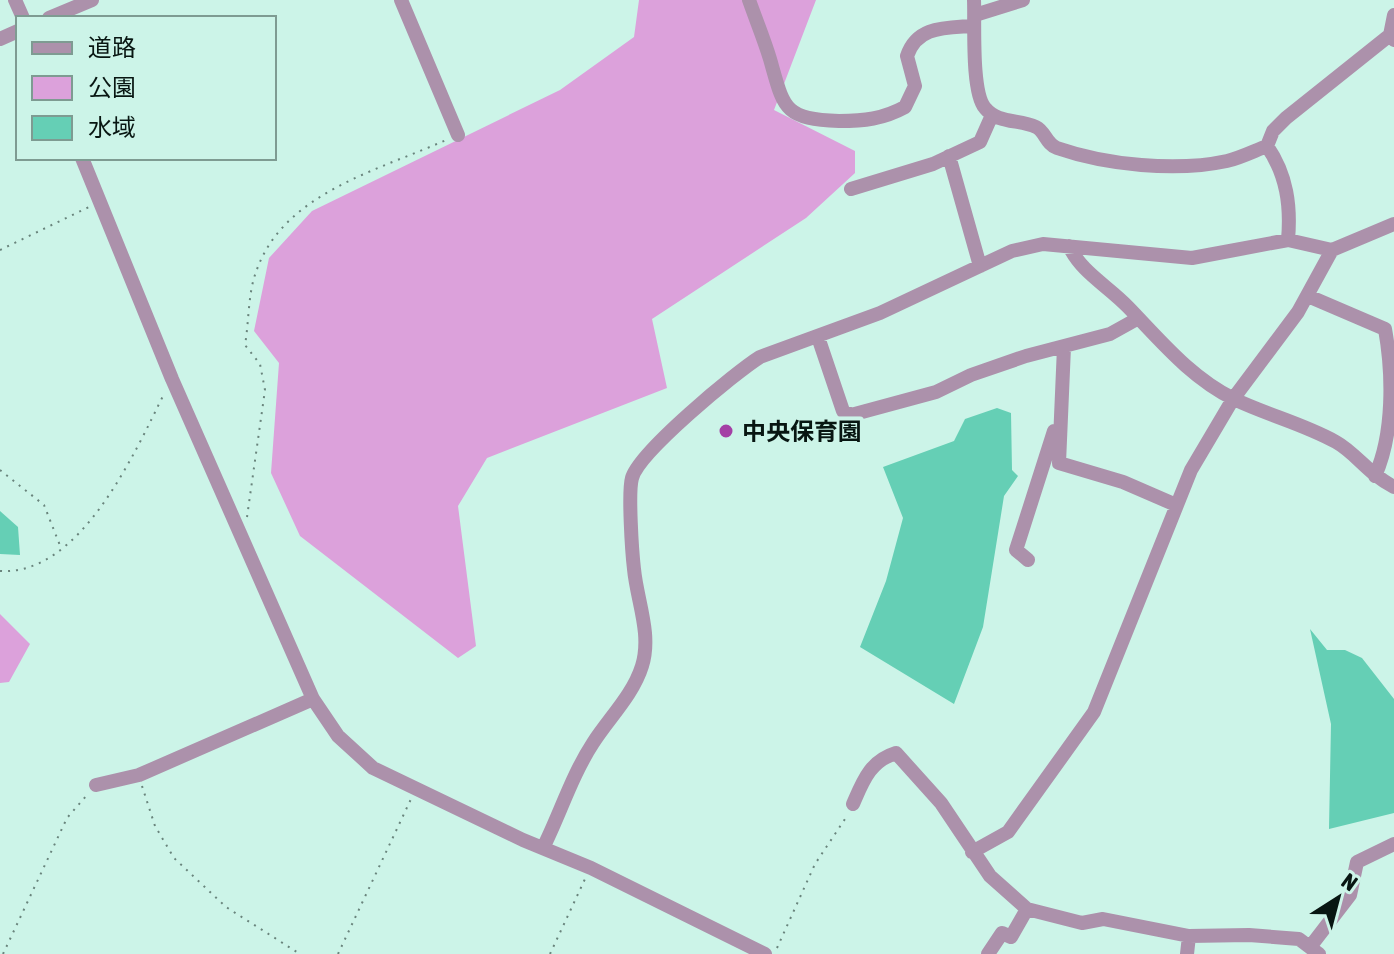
<svg xmlns="http://www.w3.org/2000/svg" width="1394" height="954" font-family="'Asap Condensed','Noto Sans JP',sans-serif">
<rect width="100%" height="100%" fill="#ccf4e8"/>
<path fill="#dca1db" d="M639 0H816L774 110 855 151V173L806 218 652 319 667 388 487 458 458 506 476 646 458 658 300 536 271 473 279 363 254 331 269 258 312 211 560 90 634 37Z
M0 614 30 644 9 682 0 683Z"/>
<path fill="#65cfb5" d="M997 408 1011 413 1012 470 1018 476 1004 496 983 627 954 704 860 647 886 581 903 518 883 467 954 441 965 419Z
M0 511 18 527 20 555 0 554Z
M1310 629 1327 650H1345L1362 658 1394 699V813L1329 829 1331 724Z"/>
<g fill="none" stroke-linecap="round" stroke-linejoin="round">
<path stroke="#69847c" stroke-width="2" stroke-dasharray="2 6" stroke-linecap="butt" d="M0 250 89 207
M0 470 44 505 61 548
M247 517 265 390 260 364 245 345C249 322 248 293 256 272 283 193 377 171 446 140
M0 571C80 576 134 454 164 394
M142 786 155 826 174 858 226 907 300 954
M777 948 815 864 847 816
M3 954 67 818 87 795
M338 954 411 799
M550 954 585 879"/>
<path stroke="#ac91ab" stroke-width="14" d="M15 0 23 18
M401 0 458 135
M749 0C756 20 764 39 770 59 784 108 783 119 839 121 864 121 883 119 905 107L915 86 907 56C917 26 945 28 972 26
M974 0C975 22 971 92 985 108 998 124 1019 119 1036 127 1045 131 1046 144 1057 148 1106 165 1176 172 1227 161 1240 158 1254 151 1267 146L1273 131 1286 118 1390 35
M975 15 1023 0
M49 18 92 0
M0 39 18 31
M1394 40 1390 35 1394 15
M1267 146C1287 175 1291 206 1288 240
M949 156 980 266
M82 158 172 379 313 699 338 736 373 768 523 840 591 868 765 954
M851 189 933 164 980 142 992 115
M1069 246C1081 272 1108 286 1128 307 1161 341 1190 377 1234 399 1267 415 1304 424 1336 442 1356 453 1368 474 1394 487
M1308 296 1385 329C1393 374 1394 434 1375 476
M818 337 843 411 851 415 936 392 971 375 1026 356 1110 334 1137 319
M1064 347 1059 463 1123 482 1176 505
M1028 560 1016 550 1054 431
M96 785 139 775 313 699
M853 804C863 781 870 761 896 753L941 803 990 876 1027 909 1082 923 1103 919 1189 936 1249 935 1299 939 1319 954
M543 848C560 814 572 775 593 743 609 718 633 695 642 666 652 634 637 601 634 569 632 552 628 492 632 478 639 452 736 372 760 357L880 313 1012 251 1043 244 1192 258 1288 240 1332 250 1394 224
M972 852 1008 832 1094 712 1191 470 1233 399 1298 312 1332 250
M1310 947 1350 895 1357 862 1394 844
M988 954 1002 933 1011 937 1027 909
M1187 954 1189 936"/>
</g>
<circle fill="#a440a5" stroke="#ccf4e8" stroke-width="3" cx="726" cy="431" r="8"/>
<g text-anchor="middle" dominant-baseline="central" stroke-width="8" stroke-linejoin="round" paint-order="stroke">
<g font-size="24" font-weight="bold" fill="#081612" stroke="#ccf4e8" text-anchor="start">
<text x="742" y="431">中央保育園</text>
</g>
</g>
<rect x="16" y="16" width="260" height="144" fill="#ccf4e8" stroke="#7e9b92" stroke-width="2"/>
<rect x="32" y="42" width="40" height="12" fill="#ac91ab" stroke="#7e9b92" stroke-width="2"/>
<text x="88" y="56" font-size="24" fill="#081612">道路</text>
<rect x="32" y="76" width="40" height="24" fill="#dca1db" stroke="#7e9b92" stroke-width="2"/>
<text x="88" y="96" font-size="24" fill="#081612">公園</text>
<rect x="32" y="116" width="40" height="24" fill="#65cfb5" stroke="#7e9b92" stroke-width="2"/>
<text x="88" y="136" font-size="24" fill="#081612">水域</text>
<g transform="translate(1338 898) rotate(36)" stroke="#ccf4e8" stroke-width="6" paint-order="stroke">
<path d="M0-6L14 30L0 20L-14 30Z" fill="#081612"/>
<text y="-12" font-size="22" font-weight="bold" text-anchor="middle" fill="#081612">N</text>
</g>
</svg>
